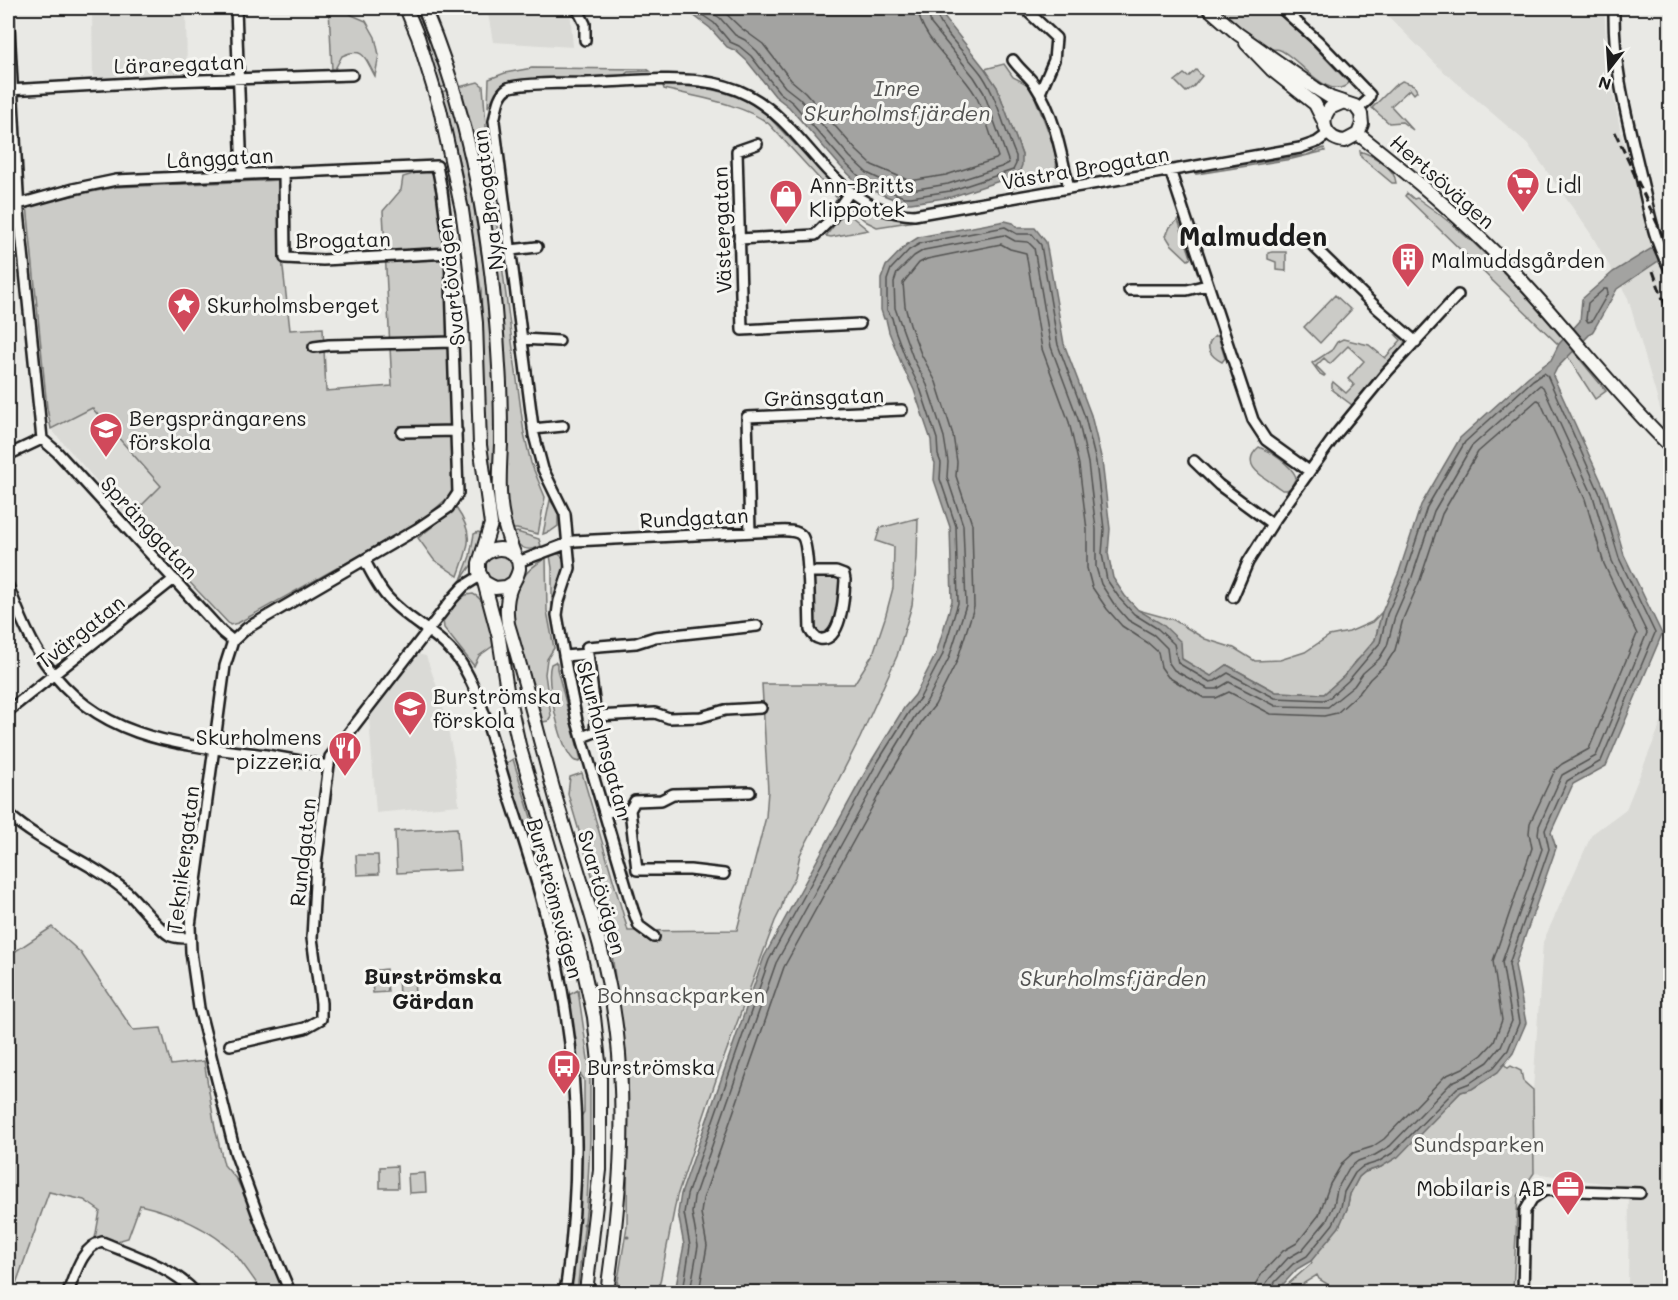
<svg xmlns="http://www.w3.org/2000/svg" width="1678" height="1300" font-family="Mali,sans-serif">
<rect width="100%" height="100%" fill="#e9e9e5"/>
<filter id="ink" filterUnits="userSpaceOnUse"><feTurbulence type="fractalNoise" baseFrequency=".0167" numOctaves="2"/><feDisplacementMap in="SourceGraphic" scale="12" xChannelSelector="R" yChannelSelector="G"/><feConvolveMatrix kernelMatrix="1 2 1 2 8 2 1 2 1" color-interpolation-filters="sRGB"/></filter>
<g filter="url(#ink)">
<path fill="#dadad6" d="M92 8H186L187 80 93 84Z
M487 8H570L573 47 493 42Z
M1380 8H1604L1608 69 1621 133 1656 249 1670 283V438L1668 436 1628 298 1591 234 1527 143 1442 70Z
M92 408 162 486 129 518 51 429Z
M417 654 426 656 442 701 454 759 459 805 376 813 369 718Z
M1670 701V1292H1628L1629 1187 1534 1173 1533 1090 1543 942 1592 834 1626 809Z"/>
<path fill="#cbcbc7" stroke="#747472" stroke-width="1.5" d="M329 8H344L352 15 366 21 375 37 379 55 375 76C365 59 365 46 342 56L335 69 332 70Z
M412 8H418L446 86 440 88Z
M1216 8H1272L1308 40 1349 83C1328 104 1299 57 1280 50 1278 49 1273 49 1271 49 1250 43 1232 21 1216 8Z
M1004 64 1013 77 1031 86C1036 105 1063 155 1055 173 1054 175 1051 178 1049 180L1011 188 1006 180 1018 175 1022 155 997 87 985 69Z
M532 68 647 69 650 71 628 72 623 76 512 81 499 88 488 107 489 79 505 73Z
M1196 70 1202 76 1194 86 1186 92 1175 81 1184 74 1188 77Z
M1402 81 1414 85 1417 91 1414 94 1410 89 1391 106 1413 130 1402 122 1389 123 1372 108 1394 86Z
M478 82 483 86 489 166 524 433 531 463 545 497 538 534 517 529H510L506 501C506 416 505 331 494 247 486 192 473 140 459 87Z
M663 86C699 85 730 90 761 109L832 183 837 193 836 197 769 124C744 104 696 97 664 89Z
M447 90 467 164 487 290 494 380 495 475 501 531 494 532 487 454 481 290 466 191 442 92Z
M1324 148 1325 151 1292 159 1196 174V172L1307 155Z
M1360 151C1374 156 1395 167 1396 183H1392L1361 157Z
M437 167C447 275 453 384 453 493L423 520 238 623 230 625 129 518 161 486 92 408 51 429 47 408 27 205 116 187 280 180 282 259 290 330 323 328 326 391 392 386 383 211 401 190 403 177Z
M1407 193 1414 199 1417 198C1491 248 1549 322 1606 391L1595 399 1562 348 1405 196Z
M859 208 887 218 922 220 877 227 867 222 850 209Z
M845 211 868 230 831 237 826 236Z
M1178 220 1191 257 1190 259 1188 260 1171 244 1166 236 1170 227Z
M1272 252H1286V271L1276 270V262L1268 259V253Z
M1335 295 1351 310 1320 343 1304 327Z
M1396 335H1400L1405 339 1404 344 1352 405 1332 390V384L1333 382 1346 393 1354 385 1348 379 1364 361 1348 346 1330 364 1324 358 1316 366 1325 375 1324 376 1320 374 1312 363 1332 350 1337 342 1343 339 1369 345 1385 358 1401 340Z
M1215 336H1218L1225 358 1222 362C1210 356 1203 346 1215 336Z
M1259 447C1272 452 1291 465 1296 477L1291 488 1287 490H1282C1266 478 1237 466 1259 447Z
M550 500 558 511V526L551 531 543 534Z
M456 508C476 536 468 547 458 576L434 560 418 538Z
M918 518 917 558 912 605 897 656 860 738 800 855 795 877 785 895 781 909 775 921 719 1071 677 1196 658 1292H616L627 1226 628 1075 609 932 568 794 570 777 582 773 628 931 737 930 766 817 768 791 762 684H854L873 654 885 618 893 588 894 547 876 541 880 528Z
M478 532 483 534 473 563 461 580 470 556 474 534Z
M517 532 539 539 541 546C527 553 518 548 511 534Z
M559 554 564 559 563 576 552 607V568L550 555Z
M485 568a14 14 0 1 1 28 0a14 14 0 1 1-28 0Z
M546 558 547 611 554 648 547 659 545 674 551 716 548 721 543 722C539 708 537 694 532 681 518 636 492 588 546 558Z
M807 572 843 576 833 634 812 635Z
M473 594C490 601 491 630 493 646L479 656 474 666 444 628 443 620 452 605 466 595Z
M1138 610 1174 620 1205 639 1234 648 1255 661 1280 660 1305 652 1329 636 1349 632 1372 622 1382 612 1375 640 1368 650 1353 664 1344 676 1324 694 1276 692 1227 665 1211 677 1182 659Z
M555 662 557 664V669L581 760 579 762C575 761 574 761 571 757 560 743 545 681 551 664Z
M513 759 564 925 576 974 565 977 530 843 505 764Z
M457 828 460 870 397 873 395 831Z
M356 855H378L379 874 357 875Z
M52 927 81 953 133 1030 161 1028 171 1065 204 1061 215 1128 224 1165 237 1180 289 1292H263C254 1280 245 1266 235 1254 214 1230 171 1212 140 1205L128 1238 106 1244H94L100 1211 84 1200 49 1192 13 1292H8V959L17 950Z
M386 969 388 992 373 993 371 971Z
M414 976 415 996H399L398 977Z
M578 990 590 1073V1140L587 1203 577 1292H570L580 1189V1118L584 1112V1079L578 1071 569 995Z
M1504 1064 1508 1068 1511 1066 1521 1071 1523 1081 1533 1090 1534 1173 1518 1196 1513 1292H1340L1319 1279 1317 1275 1304 1283 1296 1292H1279L1312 1263 1311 1261 1347 1209 1350 1194 1359 1177 1365 1172 1381 1167 1461 1092C1477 1087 1493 1077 1504 1064Z
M397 1166 398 1188H380V1167Z
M425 1173 426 1192 409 1193 408 1174Z"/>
<path fill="#a3a3a1" stroke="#6d6d6c" stroke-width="1.5" d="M684 8H940L943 16 985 69 997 87 1022 155V165L1018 175 951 197 911 203H903L871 190 859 184 841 167 789 107 775 96 747 61 736 51 727 47 710 28Z
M1005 221 1013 223 1018 228H1035L1046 242 1064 344 1091 415 1102 461 1110 529 1108 553 1113 578 1125 596 1138 610 1162 624 1181 642 1182 659 1211 676 1227 665 1276 692 1324 694 1344 676 1375 640 1382 612 1399 572 1421 505 1460 438 1529 376 1551 360 1559 344 1580 321 1582 299 1613 272 1670 237V253L1617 289 1593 331 1557 368 1553 376 1606 492 1624 555 1662 634 1606 766 1573 784 1551 832 1556 848 1515 965 1526 1023 1513 1053 1498 1072 1472 1089 1461 1092 1398 1157 1381 1167 1365 1172 1359 1177 1350 1194 1347 1209 1339 1227 1311 1261 1297 1269 1276 1292H677L676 1286 684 1245 678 1213 681 1194 764 957 872 760 904 708 915 695 936 654 952 601 950 527 934 480 935 463 932 457 931 440 914 390 902 365 889 332 886 319H884L881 310V279L886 266 906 245 919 237Z"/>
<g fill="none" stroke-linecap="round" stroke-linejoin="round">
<path stroke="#525251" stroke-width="1.5" d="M692 8 714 23 730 42 739 46 751 56 779 92 793 103 845 163 862 179 874 185 904 197H911L950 191 1013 170 1016 164V156C1004 129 998 99 982 75 969 56 937 29 935 8
M705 8 720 18 735 35 745 40 757 51 785 87 799 98 850 157 867 173 890 184 911 190 948 184 1001 167 1009 163 984 93 974 77 931 24 927 8
M720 8 741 28 763 44 791 80 805 92 857 151 872 165 910 181 946 175 996 159 998 157C991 137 985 114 976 96 961 68 919 39 918 8
M1604 289H1607L1608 293 1592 321 1588 322 1586 319 1588 303Z
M683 1292 690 1246 684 1213 687 1195 769 960 877 763 909 712 920 698 942 656 958 603 956 526 940 479 941 463 938 455 937 439 920 388 907 362 895 330 892 318 887 310V280L891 269 909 250 921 243 1005 227 1017 234H1032L1041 245 1058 345 1085 417 1096 462 1104 529 1102 554 1107 580 1120 599 1134 614 1158 629 1174 644 1178 663 1210 682 1215 681 1228 673 1275 698 1324 700 1329 698 1348 681 1380 643 1387 614 1405 574 1427 507 1465 442 1533 380 1544 373 1547 375 1600 494 1619 558 1655 633 1601 761 1567 781 1545 830 1549 849 1509 964 1519 1023 1508 1050 1494 1067 1470 1083 1457 1088 1394 1152 1378 1162 1362 1167 1355 1173 1344 1192 1341 1207 1333 1224 1307 1256 1293 1264 1275 1282 1271 1292
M690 1292 698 1246 692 1213 694 1197 776 963 884 767 915 716 927 701 949 658 966 605 963 525 947 477 948 462 944 437 927 385 913 358 895 308 894 282 897 273 914 256 924 250 1004 235 1015 241 1028 242 1034 248 1051 347 1078 419 1088 463 1096 529V567L1101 584 1114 604 1128 620 1154 635 1167 648 1169 663 1174 670 1208 689H1217L1229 682 1276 706 1328 707 1354 686 1363 673 1379 659 1387 646 1395 616 1412 577 1434 511 1471 447 1540 385 1543 387 1593 496 1612 561 1647 633 1596 756 1562 775 1539 826 1538 834 1542 849 1502 962 1512 1021 1501 1046 1488 1062 1466 1076 1452 1082 1390 1146 1375 1155 1358 1161 1349 1168 1337 1189 1334 1205 1327 1220 1302 1250 1288 1258 1270 1278 1264 1286V1292
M699 1292 707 1246 701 1213 703 1199 784 967 892 771 922 721 935 705 957 661 974 607 972 524 956 476 957 462 953 435 936 382 921 354 910 325 905 306 903 283 919 263 927 259 1001 244 1010 249 1026 253 1042 349 1069 422 1079 465 1087 530V568L1092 587 1107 609 1122 626 1148 643 1158 652 1161 667 1168 677 1204 698H1216L1229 692 1271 714 1324 716 1337 713 1360 692 1370 679 1386 664 1395 650 1403 619 1420 580 1442 514 1478 452 1537 400 1540 401 1585 499 1604 564 1637 634 1589 749 1562 764 1555 770 1530 823 1529 833 1532 848 1493 961 1502 1020 1494 1042 1482 1055 1463 1068 1445 1076 1384 1139 1372 1147 1353 1153 1343 1162 1330 1184 1319 1215 1297 1243 1283 1251 1263 1272 1256 1283 1255 1292"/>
<path stroke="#6d6d6c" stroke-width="3" d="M584 1224H586
M627 1237H628"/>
<defs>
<path id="street" d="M8 8 19 212 42 439 57 452 222 632 233 641
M236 8 242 175
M577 8 585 24V40
M1024 8 1056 38 1054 60 1040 93
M1281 8 1318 41 1370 95 1368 100 1358 109
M1614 8C1613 70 1628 121 1642 181 1649 211 1654 242 1670 269
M1013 60C1020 70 1029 76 1035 85 1055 115 1061 154 1069 188
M8 90 170 81 352 75
M757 144 737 151 742 330 860 324
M1170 170 1253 420 1266 440 1309 471
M284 172 285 258 323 260 450 253
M8 207 73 189 116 180 437 166 442 191 450 253 458 493 448 508 417 529 247 628 233 641 225 666 190 926 191 952 199 1008 235 1152 260 1221 290 1292
M739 239 815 235 831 219 849 193
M1307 240 1377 308 1416 342
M511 250 537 247
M1129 290H1187L1207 285
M522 339 559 341
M314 347 329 345 454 342
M533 429 563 426
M402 432 457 431
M8 455 42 439
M1194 461 1219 485 1272 524 1337 433 1387 372 1458 295
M750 532 747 417 902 410
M365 561C372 574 379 589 389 599 412 624 445 636 463 666 485 704 494 748 507 789 529 855 550 921 562 990 580 1089 580 1193 565 1292
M518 562 574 541 775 531C783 531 796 529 802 536 810 546 809 613 810 630 812 634 815 638 820 639 842 642 844 595 845 580L844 575 836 572H807
M8 586C19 613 29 640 46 664 100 741 181 745 266 755 287 758 308 763 329 766
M1233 597 1248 562 1272 524
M588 654 587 647 636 643 655 637 757 626
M564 656 588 654 596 716
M8 711 174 579
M582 737 595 732 596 716 655 713 669 718 701 717 725 710 761 708
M630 810 637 870H690L724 874
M605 812 630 810 635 801 661 800 673 794 750 792
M8 814C45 847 91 861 128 893 139 903 161 932 171 936 176 938 184 938 190 938
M654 937 639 926 633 910 577 721 567 672 557 615 559 601 570 568 565 514 543 469 534 435 494 121C497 110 497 95 508 88 519 83 571 83 586 83 623 82 663 77 700 81 717 83 733 87 748 95 812 129 831 212 914 215L1300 148 1317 142 1328 134
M230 1045 305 1028 321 1019V1003L312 938 316 864 330 757 453 598 464 586 480 576
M68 1292C75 1275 82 1246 102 1242 133 1255 172 1267 195 1292
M1523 1292 1525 1211 1532 1199 1545 1190 1640 1193"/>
<path id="secondary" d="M406 8 418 37 440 109 462 210 469 260 476 323 480 445 491 524 479 563V572L484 582 495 588 506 587 514 582
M424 8C472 121 493 245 499 367 501 392 501 418 501 444 500 468 498 493 503 517 505 530 510 543 515 556
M1208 8 1238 34 1315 88 1331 98 1355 106 1361 114 1362 124 1358 134 1345 141C1327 140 1318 123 1330 108L1344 102
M1246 43 1272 70 1315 104 1324 122
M1358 134C1415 179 1472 226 1521 280 1572 335 1617 394 1670 446
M481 558C493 543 520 547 519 569 518 576 514 581 511 587 506 599 506 611 508 624 527 686 541 748 559 809 581 883 608 957 617 1034 627 1120 619 1207 607 1292
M484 582 499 638 507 690 519 745 578 944 594 1017 600 1071V1170L586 1292"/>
</defs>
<use href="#street" stroke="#1c1c1c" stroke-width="14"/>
<use href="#secondary" stroke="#1c1c1c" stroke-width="16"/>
<use href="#street" stroke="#f6f6f2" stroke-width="9"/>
<use href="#secondary" stroke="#f6f6f2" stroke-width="12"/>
<path stroke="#1c1c1c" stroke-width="3" stroke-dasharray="9 4.5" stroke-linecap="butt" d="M1615 132 1663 236
M1653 271 1670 319"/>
</g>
</g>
<defs>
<symbol id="supermarket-pin" viewBox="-11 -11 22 30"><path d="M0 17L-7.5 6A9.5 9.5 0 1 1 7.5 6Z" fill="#d1495b" stroke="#f6f6f2"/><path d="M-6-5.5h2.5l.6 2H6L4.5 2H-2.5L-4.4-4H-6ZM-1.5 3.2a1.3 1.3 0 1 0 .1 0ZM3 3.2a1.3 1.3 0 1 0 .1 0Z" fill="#fff"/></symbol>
<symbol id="shop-pin" viewBox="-11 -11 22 30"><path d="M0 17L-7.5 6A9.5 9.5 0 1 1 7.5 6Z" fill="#d1495b" stroke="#f6f6f2"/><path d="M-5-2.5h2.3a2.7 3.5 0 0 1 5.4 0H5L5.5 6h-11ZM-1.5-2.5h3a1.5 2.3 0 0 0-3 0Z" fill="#fff"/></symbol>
<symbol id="building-pin" viewBox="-11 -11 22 30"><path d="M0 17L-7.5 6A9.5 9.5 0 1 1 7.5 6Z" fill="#d1495b" stroke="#f6f6f2"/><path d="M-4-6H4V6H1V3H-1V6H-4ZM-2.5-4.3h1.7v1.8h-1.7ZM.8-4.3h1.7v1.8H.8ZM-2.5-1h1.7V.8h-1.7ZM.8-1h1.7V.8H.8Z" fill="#fff"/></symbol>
<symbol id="sight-pin" viewBox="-11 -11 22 30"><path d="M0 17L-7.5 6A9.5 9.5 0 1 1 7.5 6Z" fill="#d1495b" stroke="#f6f6f2"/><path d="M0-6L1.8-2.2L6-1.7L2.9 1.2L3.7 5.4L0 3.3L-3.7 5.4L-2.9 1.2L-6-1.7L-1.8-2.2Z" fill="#fff"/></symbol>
<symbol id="school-pin" viewBox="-11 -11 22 30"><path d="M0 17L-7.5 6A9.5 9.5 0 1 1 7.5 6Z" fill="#d1495b" stroke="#f6f6f2"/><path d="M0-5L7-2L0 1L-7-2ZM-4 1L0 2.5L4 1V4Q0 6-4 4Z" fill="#fff"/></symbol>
<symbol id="restaurant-pin" viewBox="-11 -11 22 30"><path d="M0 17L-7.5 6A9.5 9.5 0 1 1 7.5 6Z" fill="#d1495b" stroke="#f6f6f2"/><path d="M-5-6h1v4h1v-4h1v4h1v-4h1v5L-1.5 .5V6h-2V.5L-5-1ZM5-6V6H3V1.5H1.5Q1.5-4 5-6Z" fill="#fff"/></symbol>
<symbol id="bus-pin" viewBox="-11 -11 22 30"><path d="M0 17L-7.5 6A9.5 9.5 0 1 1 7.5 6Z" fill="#d1495b" stroke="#f6f6f2"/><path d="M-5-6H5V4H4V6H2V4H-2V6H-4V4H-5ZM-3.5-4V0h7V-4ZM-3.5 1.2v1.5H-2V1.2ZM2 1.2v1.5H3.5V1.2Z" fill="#fff"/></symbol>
<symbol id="office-pin" viewBox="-11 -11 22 30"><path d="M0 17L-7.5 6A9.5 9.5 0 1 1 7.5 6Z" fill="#d1495b" stroke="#f6f6f2"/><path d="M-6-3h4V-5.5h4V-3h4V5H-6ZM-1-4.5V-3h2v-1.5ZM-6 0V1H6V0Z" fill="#fff"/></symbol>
</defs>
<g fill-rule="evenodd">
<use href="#supermarket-pin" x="1504" y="165" width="38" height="52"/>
<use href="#shop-pin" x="767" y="177" width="38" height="52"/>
<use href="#building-pin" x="1389" y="240" width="38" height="52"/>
<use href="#sight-pin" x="165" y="285" width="38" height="52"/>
<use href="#school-pin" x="87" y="410" width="38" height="52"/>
<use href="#school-pin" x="391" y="688" width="38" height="52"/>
<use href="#restaurant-pin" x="326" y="729" width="38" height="52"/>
<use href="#bus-pin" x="545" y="1047" width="38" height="52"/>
<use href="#office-pin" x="1549" y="1168" width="38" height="52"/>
</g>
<g text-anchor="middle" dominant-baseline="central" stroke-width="6" stroke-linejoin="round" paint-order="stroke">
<g font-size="21" fill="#1c1c1c" stroke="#f6f6f2">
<text transform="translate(179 63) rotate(-2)">Läraregatan</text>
<text transform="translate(220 157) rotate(-3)">Långgatan</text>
<text transform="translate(1085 167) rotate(-10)">Västra Brogatan</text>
<text transform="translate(1443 181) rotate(41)">Hertsövägen</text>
<text transform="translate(487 200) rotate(-97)">Nya Brogatan</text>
<text transform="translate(721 230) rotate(-92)">Västergatan</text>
<text transform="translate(343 239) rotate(-1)">Brogatan</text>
<text transform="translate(450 282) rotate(-96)">Svartövägen</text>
<text transform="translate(824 396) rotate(-2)">Gränsgatan</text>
<text transform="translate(694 517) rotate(-3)">Rundgatan</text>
<text transform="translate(150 527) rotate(47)">Spränggatan</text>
<text transform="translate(80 631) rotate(-38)">Tvärgatan</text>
<text transform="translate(605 739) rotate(75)">Skurholmsgatan</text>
<text transform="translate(302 852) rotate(-84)">Rundgatan</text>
<text transform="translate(182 859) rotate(-83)">Teknikergatan</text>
<text transform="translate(603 892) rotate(74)">Svartövägen</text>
<text transform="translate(556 898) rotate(75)">Burströmsvägen</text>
</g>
<g font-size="21" fill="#1c1c1c" stroke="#f6f6f2" text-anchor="start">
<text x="809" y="184">Ann-Britts<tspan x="809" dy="24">Klippotek</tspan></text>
<text x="1546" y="184">Lidl</text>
<text x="1431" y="259">Malmuddsgården</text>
<text x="207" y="304">Skurholmsberget</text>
<text x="129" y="417">Bergsprängarens<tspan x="129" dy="24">förskola</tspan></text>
<text x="433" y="695">Burströmska<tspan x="433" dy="24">förskola</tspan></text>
<text x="322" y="736" text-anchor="end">Skurholmens<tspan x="322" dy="24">pizzeria</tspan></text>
<text x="587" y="1066">Burströmska</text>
<text x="1545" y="1187" text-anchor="end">Mobilaris AB</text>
</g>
<g font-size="21" fill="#51514f" stroke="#f6f6f2">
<text x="681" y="994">Bohnsackparken</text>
<text x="1479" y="1143">Sundsparken</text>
</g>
<g font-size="22" font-style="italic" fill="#525251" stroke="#f6f6f2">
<text x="897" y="87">Inre<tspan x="897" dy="25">Skurholmsfjärden</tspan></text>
<text x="1113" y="977">Skurholmsfjärden</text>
</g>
<g font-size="22" font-weight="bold" fill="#1c1c1c" stroke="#f6f6f2">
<text x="433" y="975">Burströmska<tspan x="433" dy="25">Gärdan</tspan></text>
</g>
<g font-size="27" font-weight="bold" fill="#1c1c1c" stroke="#f6f6f2">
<text x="1253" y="235">Malmudden</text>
</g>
</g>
<rect width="1678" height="1300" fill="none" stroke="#f6f6f2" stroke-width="30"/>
<rect x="15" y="15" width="1648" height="1270" fill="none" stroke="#1c1c1c" stroke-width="2" filter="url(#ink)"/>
<g transform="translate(1609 69) rotate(197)" stroke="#f6f6f2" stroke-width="4.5" paint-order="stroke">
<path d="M0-4.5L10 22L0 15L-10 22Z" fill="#1c1c1c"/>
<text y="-9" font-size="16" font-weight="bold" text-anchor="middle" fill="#1c1c1c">N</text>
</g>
</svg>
